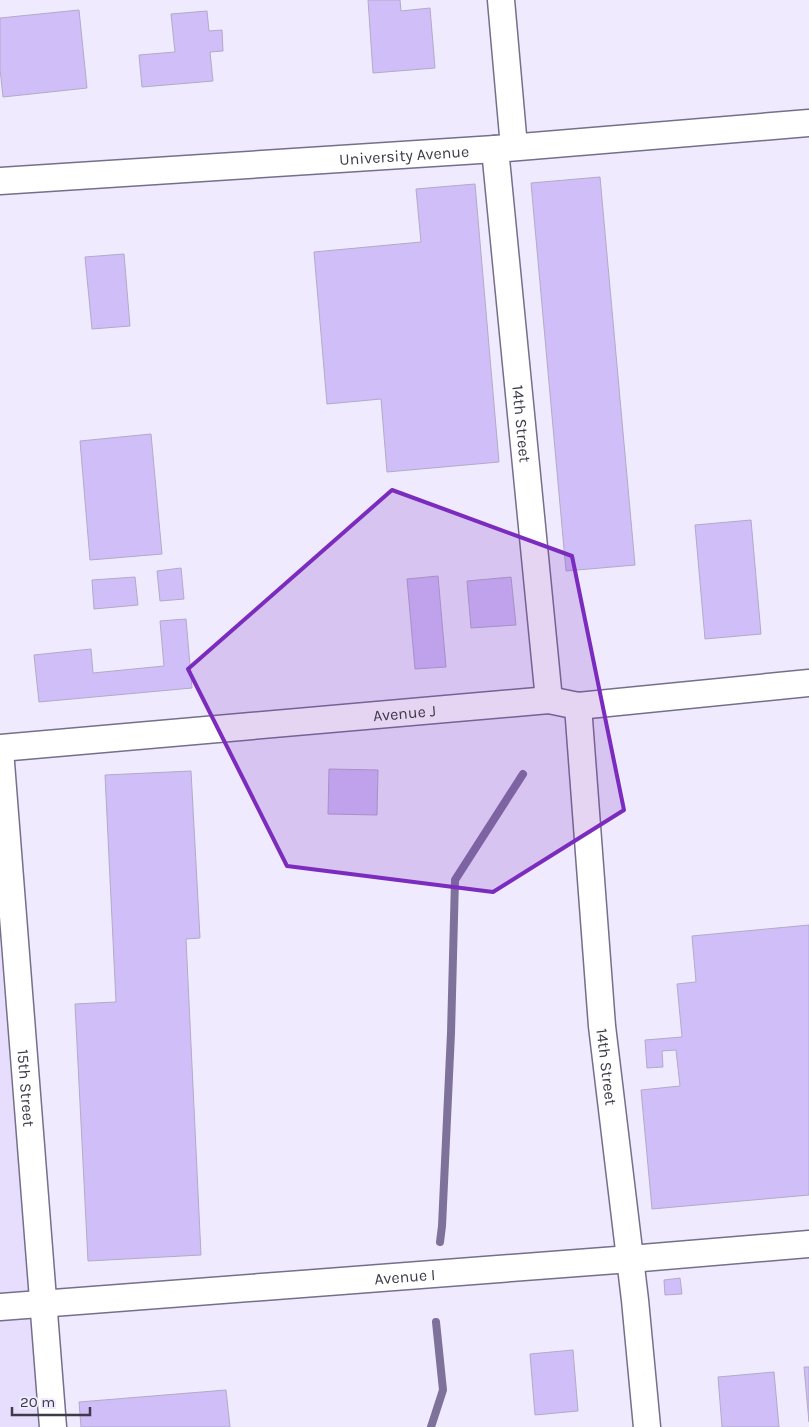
<svg xmlns="http://www.w3.org/2000/svg" width="809" height="1427" font-family="Karla,sans-serif">
<rect width="100%" height="100%" fill="#efeafd"/>
<path fill="#e7defe" d="M0 943 32 1333 39 1427H0Z"/>
<g fill="none" stroke-linecap="round" stroke-linejoin="round">
<path stroke="#7e719a" stroke-width="8" d="M440 1242 442 1226 451 1033 455 880 523 774
M431 1427 443 1390 436 1322"/>
</g>
<path fill="#d0bef8" stroke="#b3aac9" d="M368 0H400L401 11 430 8 435 68 373 73Z
M79 10 87 88 3 97 0 69V18Z
M207 11 209 31 222 30 223 51 210 52 213 81 142 87 139 55 175 52 171 14Z
M600 177 635 565 566 571 531 183Z
M475 184 499 462 387 472 381 399 327 404 314 252 421 242 416 189Z
M124 254 130 326 92 329 85 257Z
M151 434 162 554 90 560 80 441Z
M751 520 761 634 705 639 695 525Z
M181 568 184 599 160 601 157 571Z
M438 576 446 667 415 669 407 579Z
M135 577 138 605 94 609 92 580Z
M511 577 516 625 471 628 467 581Z
M186 619 192 688 39 702 34 655 91 649 93 673 164 666 160 621Z
M329 769 378 770 377 815 328 814Z
M191 771 200 938 186 939 201 1255 88 1261 75 1004 116 1002 105 775Z
M809 925V1195L652 1209 641 1090 680 1086 676 1050 662 1051 663 1067 647 1068 645 1040 682 1037 677 984 696 982 692 936Z
M680 1278 682 1294 665 1295 664 1280Z
M573 1350 578 1411 535 1415 530 1354Z
M804 1367H809V1422Z
M774 1372 779 1427H722L718 1377Z
M226 1390 230 1427H81L79 1402Z"/>
<g fill="none" stroke-linecap="round" stroke-linejoin="round">
<defs>
<g id="minor">
<path d="M501 0 514 147"/>
<path id="s1" d="M495 149 549 700"/>
<path id="s2" d="M0 181 495 149 809 123"/>
<path id="s3" d="M578 706 602 1026 635 1300 647 1427"/>
<path id="s4" d="M0 748 549 700 578 706 809 683"/>
<path id="s5" d="M0 750 53 1427"/>
<path id="s6" d="M0 1307 630 1259 809 1244"/>
</g>
</defs>
<use href="#minor" stroke="#766e8b" stroke-width="29"/>
<use href="#minor" stroke="#fff" stroke-width="26"/>
</g>
<path fill="#7b2cbf" fill-opacity="0.2" stroke="#7b2cbf" stroke-width="4" stroke-linejoin="round" d="M392 490 572 556 624 810 493 892 287 866 188 669Z"/>
<g text-anchor="middle" dominant-baseline="central" stroke-width="4.5" stroke-linejoin="round" paint-order="stroke">
<g font-size="16" fill="#3e3a47" stroke="#efeafd">
<text stroke="none"><textPath href="#s2" startOffset="405">University Avenue</textPath></text>
<text stroke="none"><textPath href="#s1" startOffset="276">14th Street</textPath></text>
<text stroke="none"><textPath href="#s4" startOffset="406">Avenue J</textPath></text>
<text stroke="none"><textPath href="#s3" startOffset="362">14th Street</textPath></text>
<text stroke="none"><textPath href="#s5" startOffset="339">15th Street</textPath></text>
<text stroke="none"><textPath href="#s6" startOffset="406">Avenue I</textPath></text>
</g>
</g>
<path d="M12 1407v8h78v-8" fill="none" stroke="#3e3a47" stroke-width="2.5"/>
<text x="20" y="1407" font-size="15" fill="#3e3a47" stroke="#efeafd" stroke-width="4" paint-order="stroke">20 m</text>
</svg>
